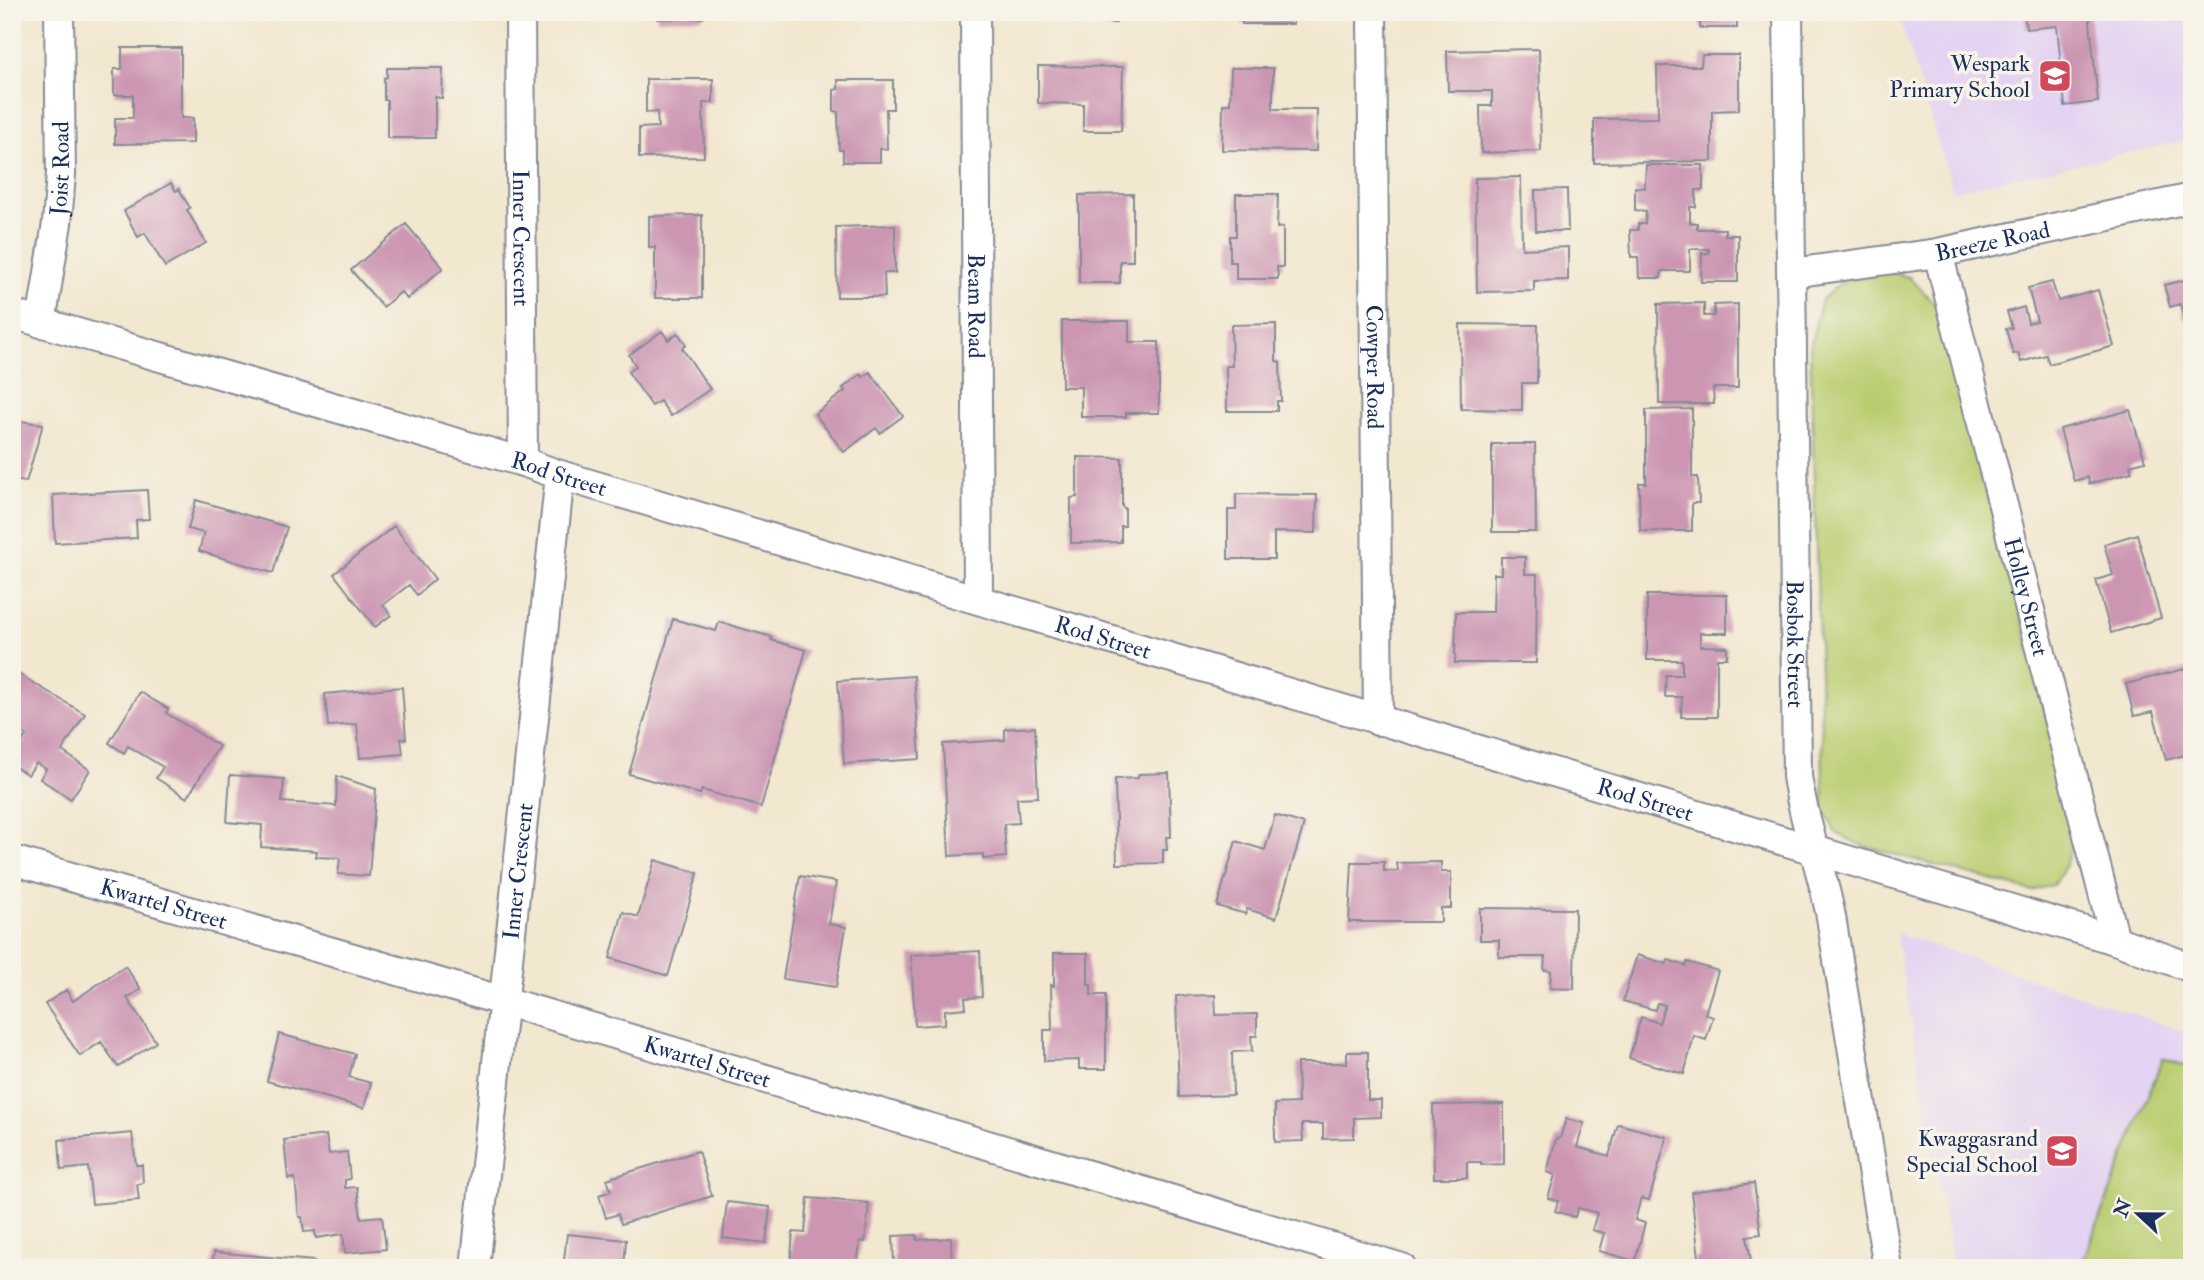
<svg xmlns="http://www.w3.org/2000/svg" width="2204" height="1280" font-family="'IM FELL Double Pica',serif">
<rect width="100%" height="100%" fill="#f7f3e8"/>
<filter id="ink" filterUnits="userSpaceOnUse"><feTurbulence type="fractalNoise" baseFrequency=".0143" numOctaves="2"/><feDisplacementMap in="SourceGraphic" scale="14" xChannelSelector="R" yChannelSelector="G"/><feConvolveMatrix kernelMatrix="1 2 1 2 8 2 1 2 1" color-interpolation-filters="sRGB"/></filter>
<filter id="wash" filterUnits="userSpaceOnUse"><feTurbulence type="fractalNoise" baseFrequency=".00686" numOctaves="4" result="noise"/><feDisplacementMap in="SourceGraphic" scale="28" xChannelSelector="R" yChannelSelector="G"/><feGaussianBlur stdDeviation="1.57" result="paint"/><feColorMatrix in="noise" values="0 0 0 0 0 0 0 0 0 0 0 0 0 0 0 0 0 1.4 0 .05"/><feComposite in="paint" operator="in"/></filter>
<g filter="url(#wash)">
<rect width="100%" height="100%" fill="#f2e7cf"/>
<path fill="#e4d3f2" d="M1898 12H2192V139L1953 191Z
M1896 933 2192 1034V1268H1953Z"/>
<path fill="#b9cd70" stroke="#6a7e67" stroke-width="2" d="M1882 270 1909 277 1942 311 2076 828 2065 867 2053 885 2032 891 1863 846 1836 833 1824 809 1810 347 1822 299 1850 275Z
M2163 1058 2192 1069V1268H2080Z"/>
<g id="blocks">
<path fill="#cc96b3" d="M657 12H703V18L657 19Z
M1037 12H1117L1116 23 1076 22V17H1036Z
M1242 12H1293V24H1242Z
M1625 12H1737V28H1700V18H1625Z
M2024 12H2089L2098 102 2065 106 2057 26 2026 29Z
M122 48H181V118H193V143L115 144V118H133V95H114V69H122Z
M1539 49 1541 151 1481 153 1480 106H1492V91H1448L1447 51Z
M1702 55H1739V110L1712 111V161L1594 163V119L1658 118 1657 66H1701Z
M1038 66 1123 67 1121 131H1083V104L1038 103Z
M387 68H443L442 98 435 97V138H387V100H384V78L387 77Z
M1231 68H1273V109H1317L1316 151 1222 150 1223 104H1230Z
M646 79H713V103H703L704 157 639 158V128L658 127 657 112 646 113Z
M838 80H893V109H886L887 149H880V162H843V150H839L838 112 834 111V90L838 89Z
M1646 165H1703V190H1696V207H1690V223H1697V229H1725V235H1738V282H1701L1702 253H1709V249H1690V271H1662L1661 278H1639L1638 257H1631L1630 230H1638V224H1645L1646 211 1635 210V187L1645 188Z
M1521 177 1522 249 1568 247V280L1534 281V291L1477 292 1475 178Z
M171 183 176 191 179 189 190 208 187 210 206 243 165 267 145 233 138 237 124 211Z
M1567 189 1568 231H1536L1535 190Z
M1133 194V261H1120V283H1079V195Z
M1236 194H1278L1277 228 1283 227V267H1277L1278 279H1236V262H1230V236H1236Z
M702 215V298H655V247H649V216Z
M406 224 443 268 407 299 401 292 383 307 351 270Z
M895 225V273H884L885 297H837L836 227Z
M2192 273V317L2184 319 2180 304 2170 307 2164 285 2189 279 2188 274Z
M2052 282 2058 301 2098 290 2114 346 2049 364 2046 355 2021 362 2018 353 2013 354 2006 329 2012 328 2007 312 2024 307 2028 323 2037 321 2028 288Z
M1704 303V316H1714V305L1738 304V388H1713L1714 404H1659L1658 304Z
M1062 321H1129V342H1159V413H1126V417H1081V387H1062Z
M1276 324V361L1280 362 1281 401H1277V411H1227L1226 366H1232L1231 325Z
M1460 324 1538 325 1537 383H1522V410L1461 409Z
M662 331 668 340 678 333 686 345 682 348 710 389 671 416 660 401 652 406 628 372 636 366 629 355Z
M870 372 903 416 880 433 876 428 844 452 815 414 845 391 843 388 861 374 863 377Z
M1692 409V477H1698L1699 503H1692V531H1640L1639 483H1646V410Z
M2130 410 2145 461 2130 465 2132 472 2089 484 2088 477 2074 481 2060 429Z
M12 420 43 424 26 482 12 480Z
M1492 444H1535L1536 532H1492Z
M1077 457 1122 458V507L1125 508V526H1121V542L1071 543V498L1077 497Z
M147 490 149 519 136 520 137 538 55 543 53 495Z
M1236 494 1317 495 1316 533 1274 532V559H1228V510H1236Z
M196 500 287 527 273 573 199 551 204 533 188 529Z
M394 526 435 579 417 595 409 585 383 605 391 615 375 627 334 574Z
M2137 534 2161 618 2111 633 2096 580 2113 575 2104 544Z
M1501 557H1525V574H1537L1536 663H1455L1456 612H1493L1494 574H1501Z
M1647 595H1727V633H1700V646L1727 647V658H1717V717H1681L1682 697H1665L1666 675H1682V660H1647Z
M673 619 716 631 719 622 772 637 771 640 806 650 761 807 702 790 700 794 629 774Z
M2192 667V753L2166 760 2153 712 2134 716 2126 684Z
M12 670 85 714 62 751 90 770 71 799 40 779 46 769 36 763 28 775 12 765V759L26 735 12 727Z
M914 676 920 759 844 764 838 681Z
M402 687 406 739H401L403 754 360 758 357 724 328 726 325 694Z
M140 692 168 709 166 713 219 746 187 798 156 778 163 767 128 746 124 753 109 743Z
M1035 727 1038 797 1017 798 1019 823 1004 824 1006 857 983 859V854L949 856 943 744 1005 740V729Z
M1169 773 1171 837H1166L1167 850H1163V863L1117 864 1115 779 1138 778 1139 774Z
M230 775 284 779 282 802 336 806 337 776 376 789 369 876 338 874 340 858 316 857 317 851 261 847 262 825 227 822Z
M1275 815 1304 824 1276 918 1247 909 1246 914 1217 906 1236 841 1265 850Z
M655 860 698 873 668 976 610 958 623 912 638 917Z
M1352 862H1384V871H1398L1397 863 1441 862V872H1451V908H1441V922H1349Z
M800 876 836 882 829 924 846 927 836 987 783 979Z
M1480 908 1575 909 1574 989 1550 988 1551 971 1544 970 1545 957H1499V940H1480Z
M980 951 982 997 965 998 966 1008 945 1010V1024L915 1026 911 955Z
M1054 953H1088V985H1091V995H1106V1069H1079V1060L1044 1061V1030H1052L1051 985 1054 986Z
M1637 955 1667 964 1668 960 1686 966 1687 962 1718 971 1705 1014 1713 1017 1706 1040 1694 1036 1684 1074 1629 1058 1641 1017 1659 1023 1665 1005 1657 1003 1655 1010 1623 1001Z
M125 966 141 989 127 998 156 1042 118 1067 101 1042 80 1056 45 1004 66 990 73 1001Z
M1215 995 1216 1015 1257 1014V1036H1251L1252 1051 1232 1052 1233 1095 1179 1097 1176 996Z
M279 1034 355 1054 349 1077 371 1083 364 1108 267 1081Z
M1347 1052H1368V1100H1381V1117L1354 1118V1138L1323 1139V1124H1302L1303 1141 1275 1142V1104L1298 1103 1297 1063H1347Z
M1504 1104V1164L1481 1165V1162H1467V1178H1434L1433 1105Z
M1566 1119 1584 1123 1577 1147 1609 1156 1618 1124 1667 1137 1649 1200 1641 1198 1635 1220 1645 1223 1635 1261 1599 1251 1604 1233 1592 1230 1597 1213 1578 1208 1575 1217 1555 1211 1558 1201 1548 1198 1555 1175 1547 1172 1556 1139 1560 1138Z
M132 1133 136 1165H142L143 1183 137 1184 139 1200 92 1204 88 1167 61 1170 59 1140Z
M326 1135 329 1154 347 1152 350 1179 345 1180V1188L357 1187 361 1218 382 1216 386 1249 345 1253 343 1234 316 1238 315 1231 304 1232 302 1217H299L295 1178 288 1179 284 1140Z
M698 1151 712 1196 621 1224 618 1214 606 1218 599 1195 611 1191 607 1179Z
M1754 1183 1761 1234 1747 1236 1752 1267 1695 1268 1694 1258 1699 1257 1691 1192Z
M808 1198 869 1203 865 1242 860 1241 857 1268H790L793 1232 805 1233Z
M727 1202 770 1207 766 1243 723 1238Z
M567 1234 626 1240 624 1268H563Z
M917 1235V1240L951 1238 952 1268H894L893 1236Z
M214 1252 314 1261 315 1268H212Z"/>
</g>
</g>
<g filter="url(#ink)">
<use href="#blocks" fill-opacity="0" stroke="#868b96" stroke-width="2"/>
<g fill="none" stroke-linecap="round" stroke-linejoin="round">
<defs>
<g id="street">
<path id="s1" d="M520 12 523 462"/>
<path id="s2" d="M975 12 978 599"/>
<path id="s3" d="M1372 12 1378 721"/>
<path id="s4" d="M1788 12 1797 776C1804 824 1822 870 1831 917L1888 1268"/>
<path id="s5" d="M1938 253 2115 940"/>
<path id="s6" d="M1792 273 1938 253 2192 198"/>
<path id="s7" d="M12 314 523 462 560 475 2115 940 2192 968"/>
<path id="s8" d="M41 323 57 223 61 174 59 12"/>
<path id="s9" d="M12 860 503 1001 1402 1268"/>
<path id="s10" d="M475 1268 560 475"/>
</g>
</defs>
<use href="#street" stroke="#868b96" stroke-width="32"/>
<use href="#street" stroke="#fff" stroke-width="28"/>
</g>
</g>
<defs>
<symbol id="school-square" viewBox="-11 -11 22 22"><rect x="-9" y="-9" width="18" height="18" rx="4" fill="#d1495b" stroke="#f7f3e8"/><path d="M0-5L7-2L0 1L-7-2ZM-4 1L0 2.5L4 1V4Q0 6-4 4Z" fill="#fff"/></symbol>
</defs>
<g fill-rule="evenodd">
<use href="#school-square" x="2036" y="57" width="38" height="38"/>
<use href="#school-square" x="2043" y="1132" width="38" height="38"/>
</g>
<g text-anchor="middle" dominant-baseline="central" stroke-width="7" stroke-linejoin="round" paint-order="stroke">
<g font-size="23" fill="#1b2f5e" stroke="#f7f3e8" text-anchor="end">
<text x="2030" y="63">Wespark<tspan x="2030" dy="26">Primary School</tspan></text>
<text x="2038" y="1138">Kwaggasrand<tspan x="2038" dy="26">Special School</tspan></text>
</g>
<g font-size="23" fill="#1b2f5e" stroke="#f7f3e8">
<text stroke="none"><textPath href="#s8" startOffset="156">Joist Road</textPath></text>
<text stroke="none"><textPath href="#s1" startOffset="226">Inner Crescent</textPath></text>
<text stroke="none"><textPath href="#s6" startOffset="203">Breeze Road</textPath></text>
<text stroke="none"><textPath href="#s2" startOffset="294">Beam Road</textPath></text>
<text stroke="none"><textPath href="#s3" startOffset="355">Cowper Road</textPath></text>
<text stroke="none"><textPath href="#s7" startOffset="570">Rod Street</textPath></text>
<text stroke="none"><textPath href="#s5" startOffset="355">Holley Street</textPath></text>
<text stroke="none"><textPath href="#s7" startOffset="1138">Rod Street</textPath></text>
<text stroke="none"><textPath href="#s4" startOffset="632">Bosbok Street</textPath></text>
<text stroke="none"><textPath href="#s7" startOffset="1704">Rod Street</textPath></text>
<text stroke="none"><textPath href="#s10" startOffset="399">Inner Crescent</textPath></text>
<text stroke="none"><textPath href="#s9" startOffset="158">Kwartel Street</textPath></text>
<text stroke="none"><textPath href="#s9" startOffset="724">Kwartel Street</textPath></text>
</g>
</g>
<rect width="2204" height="1280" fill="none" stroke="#f7f3e8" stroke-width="42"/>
<g transform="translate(2138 1214) rotate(292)" stroke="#f7f3e8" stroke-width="5" paint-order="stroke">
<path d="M0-5L12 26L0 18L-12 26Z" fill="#1b2f5e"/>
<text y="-10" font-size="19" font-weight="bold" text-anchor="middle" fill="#1b2f5e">N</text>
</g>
</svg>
